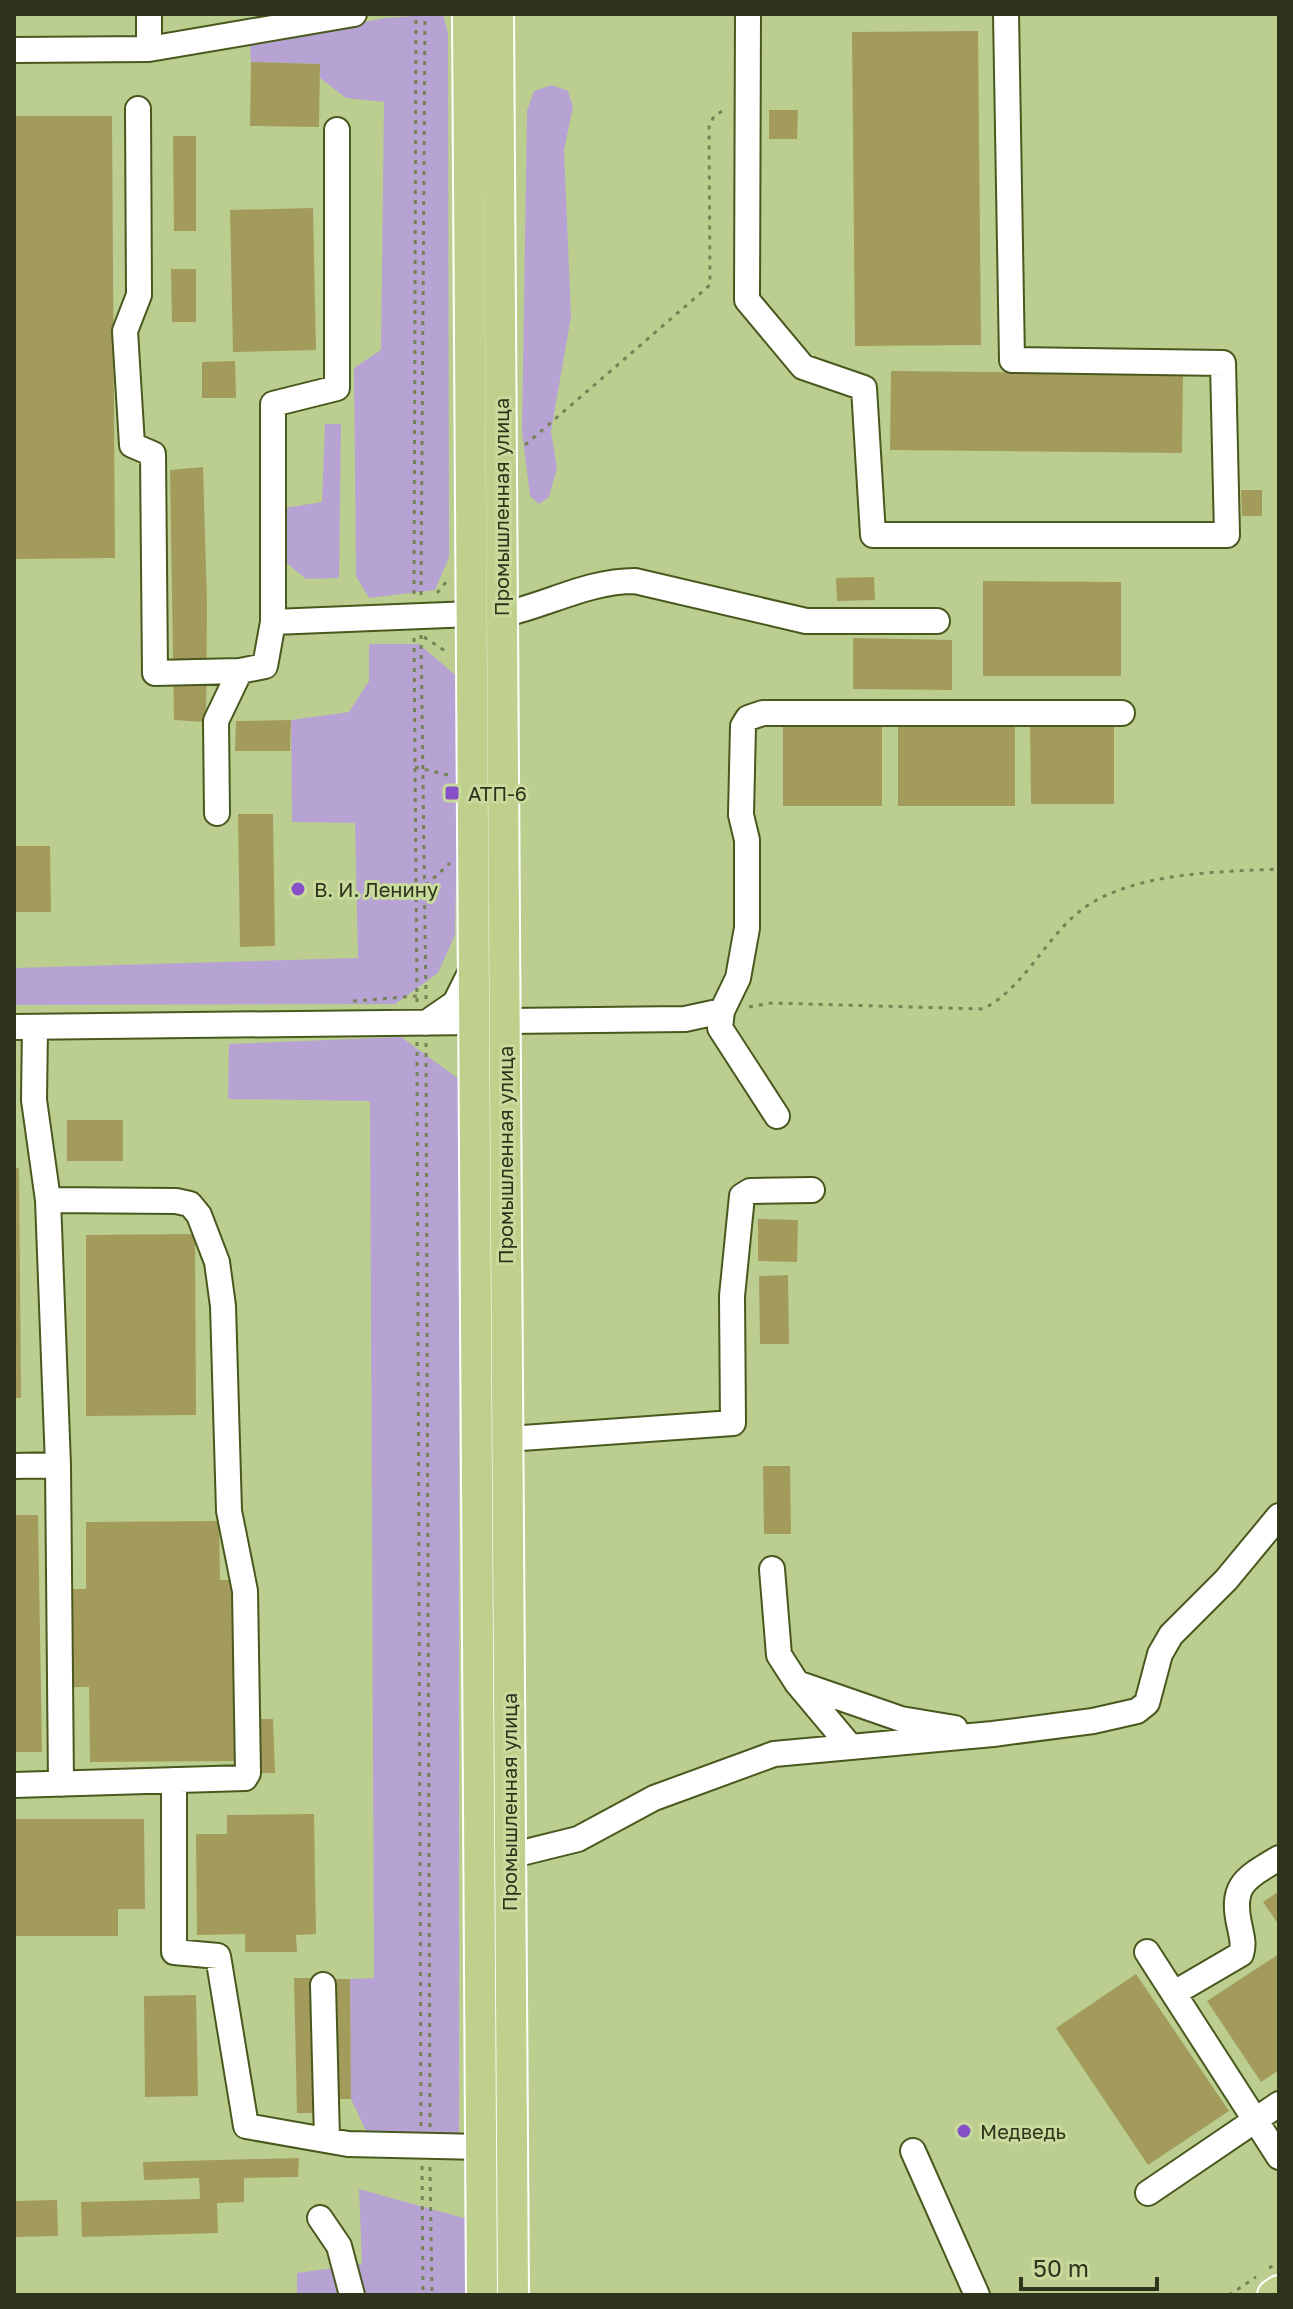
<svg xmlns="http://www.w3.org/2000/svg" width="1293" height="2309" font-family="'Golos Text',sans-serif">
<rect width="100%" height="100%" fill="#bbce90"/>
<path fill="#b6a3d3" d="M443 14 448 33 449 557 435 590 369 598 356 576 354 368 381 350 384 102 346 98 320 78V64L251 62 250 45 385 18Z
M552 85 568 91 573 107 564 150 571 317 551 431 557 468 549 497 539 504 530 496 522 431 527 111 534 91Z
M325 424H341L339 578 306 579 282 559 284 508 322 502Z
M369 644H419L460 679 455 935 438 973 395 1004 14 1005V968L358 958 355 823 292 822 291 720 349 712 369 681Z
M401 1037 459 1079V2134L368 2135 351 2099 350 1979 374 1978 370 1101 228 1099 229 1044Z
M359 2189 467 2219 466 2295H297V2273L362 2264Z"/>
<path fill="#a39b5b" d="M978 31 981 345 855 346 852 32Z
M251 62 320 64 319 127 250 126Z
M769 110H798L797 139H769Z
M14 116H112L115 558 14 559Z
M173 136H196V231H174Z
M313 208 316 350 233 352 230 210Z
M171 269H196V322H172Z
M235 361 236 398H202V362Z
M891 371 1183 374 1182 453 890 450Z
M203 467 207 602 206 722 174 720 170 470Z
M1241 490H1262V516H1242Z
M874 577 875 600 837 601 836 578Z
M983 581 1121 582V676H983Z
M853 638 952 640V690L853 689Z
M291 720 290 751H235L236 721Z
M1114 720V804H1031L1030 721Z
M783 721H882V806H783Z
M898 721H1015V806H898Z
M238 814H273L275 946 240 947Z
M14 846H50L51 912H14Z
M67 1120H123V1161H67Z
M14 1168H19L21 1398H14Z
M758 1219 798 1220 797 1262 758 1261Z
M195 1234 196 1415 86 1416V1235Z
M788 1275 789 1344H760L759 1276Z
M763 1466H790L791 1534H764Z
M14 1515H38L42 1752H14Z
M219 1521 220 1580H237L239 1761 90 1762 89 1687H72L71 1589H86V1522Z
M256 1719H273L275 1773H257Z
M314 1814 316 1934 296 1935 297 1952H245V1934L197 1935 196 1834H227V1815Z
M14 1819H144L145 1909H118V1936H14Z
M1279 1891V1925L1263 1902Z
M1279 1954V2070L1261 2082 1207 2001Z
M1136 1974 1229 2111 1148 2165 1056 2028Z
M294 1978H314L317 2113H297Z
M331 1979H350L351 2099H331Z
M196 1995 198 2096 145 2097 144 1996Z
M299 2158 298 2177 244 2178V2202L217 2203 218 2233 82 2237 81 2202 200 2199 199 2178 144 2180 143 2162Z
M57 2200 58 2236 14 2237V2201Z"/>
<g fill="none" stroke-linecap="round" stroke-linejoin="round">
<defs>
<path id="minor" d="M748 14 747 300 803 367 864 388 873 535H1227L1223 363 1012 360 1006 14
M149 49V14
M14 50 149 49 354 14
M138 109 139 295 125 331 132 445 153 454 155 673 240 671 265 666 273 622
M337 130V388L273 404V622L472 614
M501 615C548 605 587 581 635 581L806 621H937
M217 813 216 721 240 671
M504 1021 685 1019 722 1011
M426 1023 455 1003 472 969
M14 1027 474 1022
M777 1116 720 1028 722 1011 738 978 747 928V840L741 815 743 726 748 718 763 713H1122
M507 1439 733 1423 732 1296 742 1196 750 1191 812 1190
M58 1465 61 1784
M14 1466 58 1465 48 1200 34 1100 35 1027
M772 1569 779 1655 797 1683
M849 1745 797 1683 901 1719 955 1728
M174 1780V1952L218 1956 246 2126 348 2144 482 2147
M14 1785 245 1778 248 1773 245 1591 229 1511 223 1306 217 1262 199 1215 190 1204 176 1201 48 1200
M509 1856 578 1839 654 1798 774 1754 993 1734 1093 1721 1137 1711 1147 1703 1160 1654 1171 1635 1226 1580 1279 1516
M1147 1952 1279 2157
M323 1985 327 2139
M1176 1992 1241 1954C1244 1944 1242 1938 1240 1928 1230 1885 1244 1879 1279 1858
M913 2151 977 2295
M1148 2193 1279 2104
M320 2218 339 2246 352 2295"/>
<path id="major" d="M468 14 482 2295
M498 14 513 2295
M1273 2295 1279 2291"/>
</defs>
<use href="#minor" stroke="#49581d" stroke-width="28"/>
<use href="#major" stroke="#fff" stroke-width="34"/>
<path stroke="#768357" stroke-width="3" stroke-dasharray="4 6" stroke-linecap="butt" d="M525 445 710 285 709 127 714 116 726 109
M437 593 447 581
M414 594 416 14
M421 595 425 14
M421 635 426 999
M424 637 448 653
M414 638 417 1002
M415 767 448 775
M416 887 425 886 450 863
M353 1001 417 996
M749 1007 772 1003 983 1009C1022 989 1041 946 1073 917 1121 872 1216 872 1279 869
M417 1042 421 2126
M426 1043 430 2127
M422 2166 423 2295
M430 2167 432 2295
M1269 2268 1279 2262
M1229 2295 1256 2277"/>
<use href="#minor" stroke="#fff" stroke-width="24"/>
<use href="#major" stroke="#bfd08c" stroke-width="30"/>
</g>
<g fill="#8850c8" stroke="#c8db9d" stroke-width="3">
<rect x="444" y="785" width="16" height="16" rx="4"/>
<circle cx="298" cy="889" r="8"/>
<circle cx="964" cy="2131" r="8"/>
</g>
<g text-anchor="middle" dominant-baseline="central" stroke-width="6" stroke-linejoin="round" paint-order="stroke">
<g font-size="20" fill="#2d341b" stroke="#c8db9d">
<text transform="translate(501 507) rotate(-90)">Промышленная улица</text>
<text transform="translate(505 1155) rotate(-90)">Промышленная улица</text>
<text transform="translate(509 1802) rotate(-90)">Промышленная улица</text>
</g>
<g font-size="20" fill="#2d341b" stroke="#c8db9d" text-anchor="start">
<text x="468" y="793">АТП-6</text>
<text x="314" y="889">В. И. Ленину</text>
<text x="980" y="2131">Медведь</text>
</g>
</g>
<rect width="1293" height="2309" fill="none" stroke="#2d341b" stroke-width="32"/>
<path d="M1021 2277v12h136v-12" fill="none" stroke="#2d341b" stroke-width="4"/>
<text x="1033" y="2277" font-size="24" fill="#2d341b" stroke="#c8db9d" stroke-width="6" paint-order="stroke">50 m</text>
</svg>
